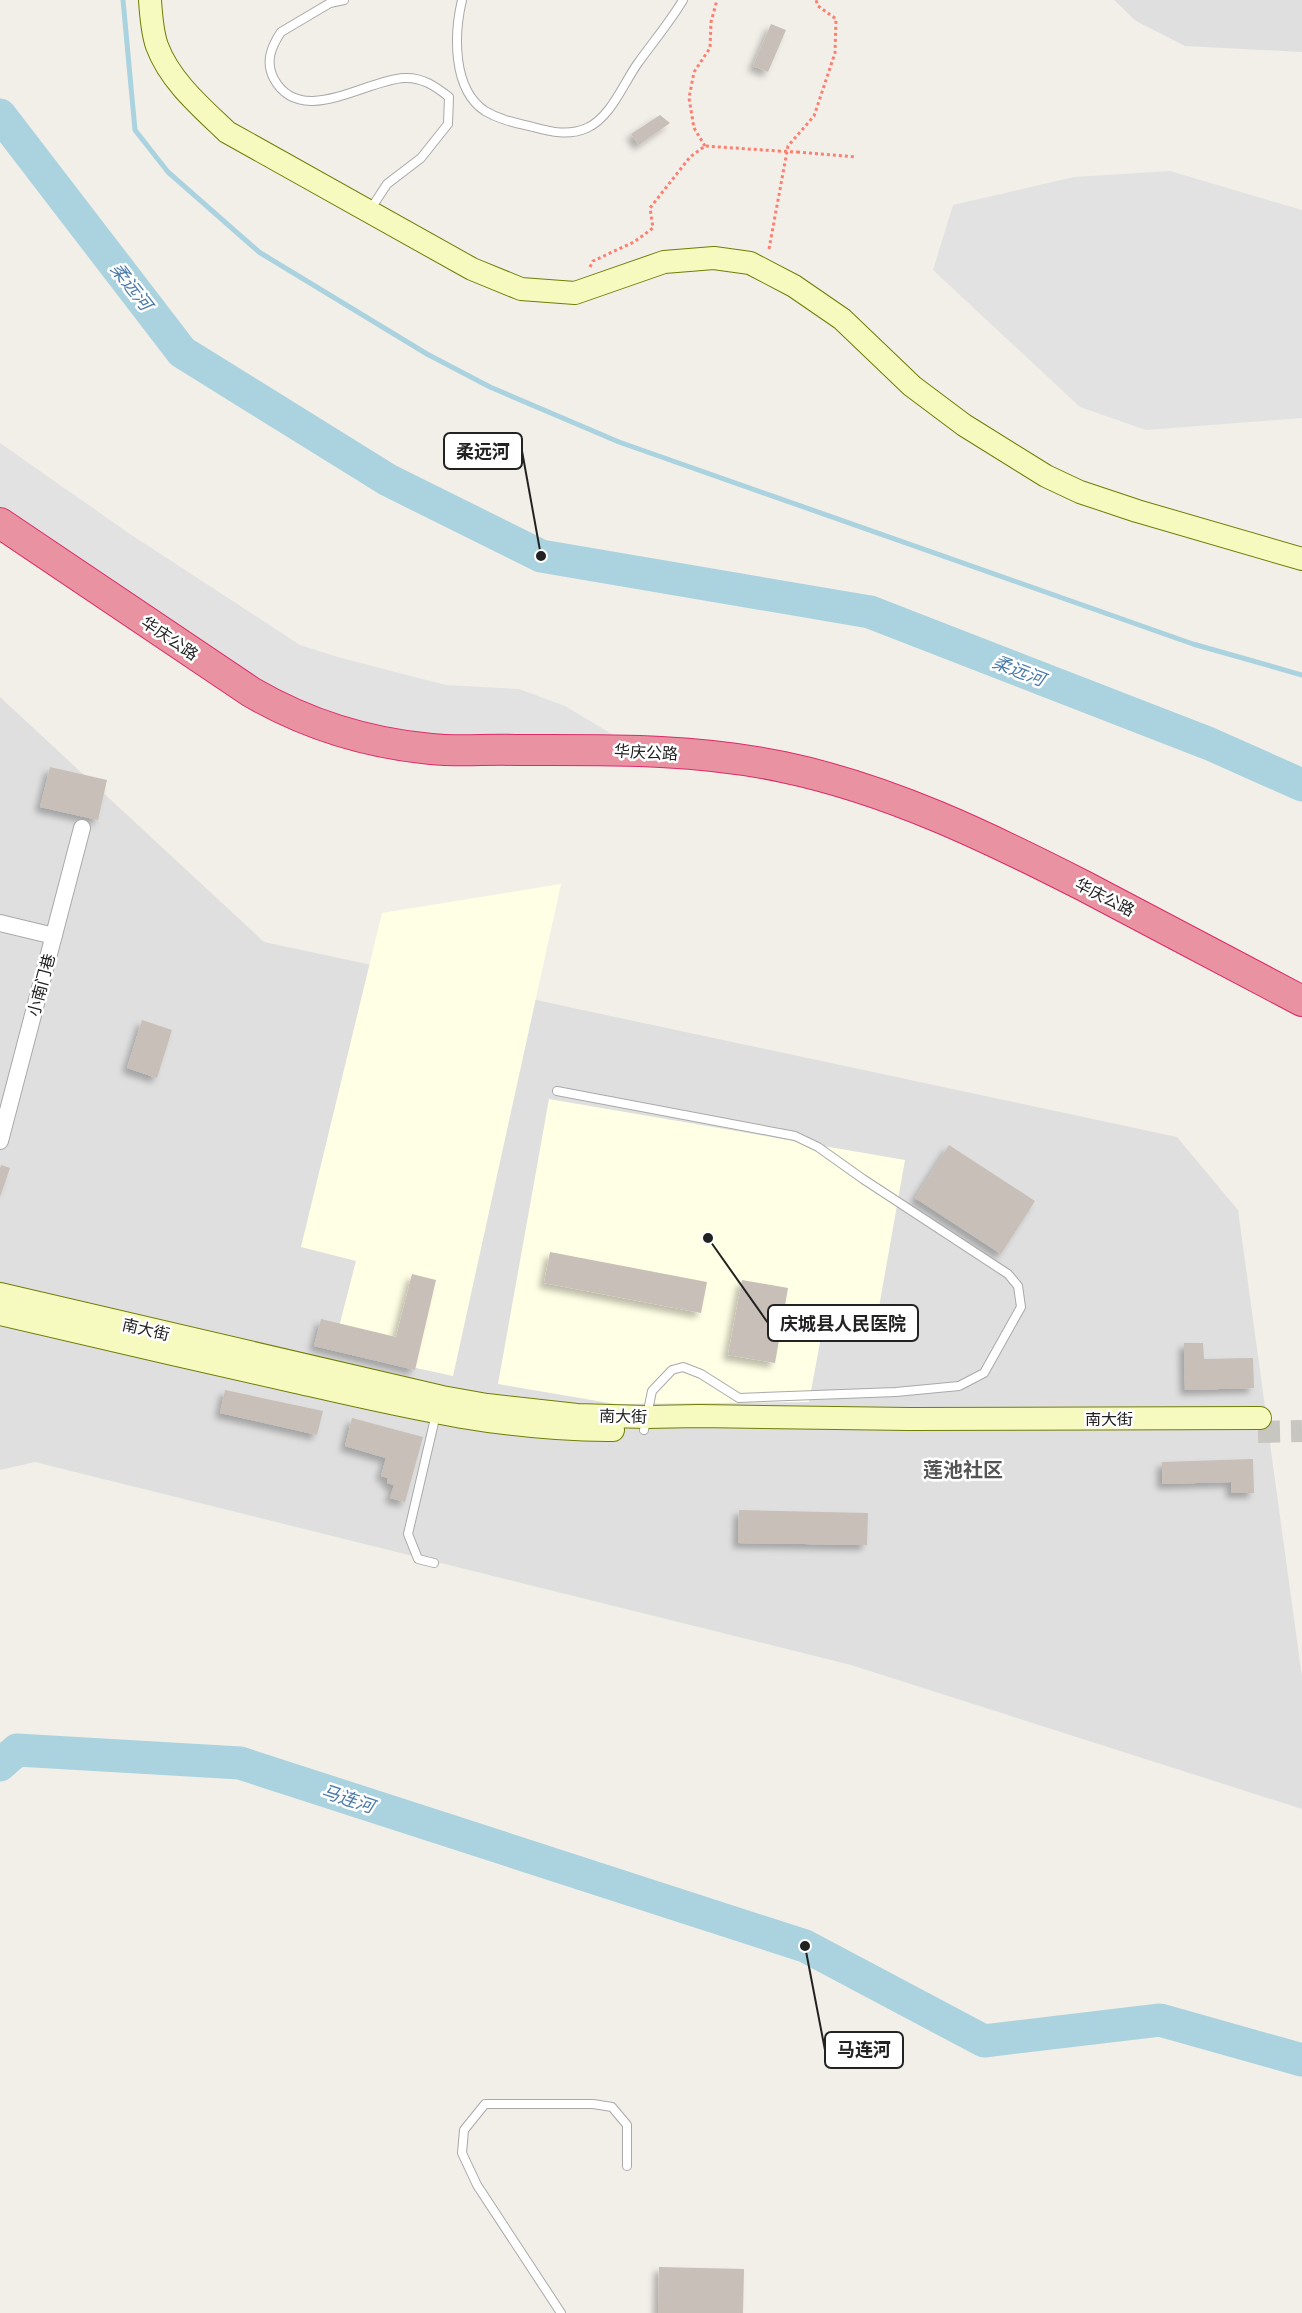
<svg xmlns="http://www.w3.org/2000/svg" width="1302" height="2313" font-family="'Golos Text','Noto Sans SC',sans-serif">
<defs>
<filter id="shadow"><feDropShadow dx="-5" dy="5" stdDeviation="3" flood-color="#0004"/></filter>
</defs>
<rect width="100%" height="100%" fill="#f2efe9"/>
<path fill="#e0dfdf" d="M1114 0H1302V52L1185 46 1136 21Z
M0 697 264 942 1177 1137 1238 1210 1302 1677V1809L851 1665 35 1462 0 1470Z"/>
<path fill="#ffffe5" d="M561 884 453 1376 333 1350 356 1261 301 1247 382 913Z
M549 1099 905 1160 876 1324 825 1315 809 1402 615 1404 498 1384Z"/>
<path fill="#e2e2e2" d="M1170 171 1302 210V418L1146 430 1080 407 933 270 953 205 1074 177Z
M0 443 130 534 300 645 341 658 446 685 519 689 565 706 625 742 453 738 384 726 310 710 266 690 0 508Z"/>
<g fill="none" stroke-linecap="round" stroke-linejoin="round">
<path stroke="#aad3df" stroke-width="5" d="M123 0 135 130 168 172 259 252 427 354 490 387 619 442 1193 644 1302 675"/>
<path stroke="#aad3df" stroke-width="33" d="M0 115 182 352 388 480 541 556 870 612 1210 744 1302 785
M0 1765 17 1750 240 1763 805 1946 984 2041 1160 2020 1302 2060"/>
</g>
<path fill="#c7bfb8" filter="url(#shadow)" d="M771 24 786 30 768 72 753 66Z
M660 115 670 123 639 145 631 134Z
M50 767 107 780 98 820 40 807Z
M142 1020 172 1030 157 1078 127 1068Z
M949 1145 1035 1201 1001 1254 915 1198Z
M1 1165 10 1168 0 1197V1169Z
M550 1252 707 1282 701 1313 544 1283Z
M412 1274 436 1280 415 1370 314 1346 321 1319 396 1337Z
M742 1280 788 1288 775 1363 728 1355Z
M1184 1343H1203L1204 1359 1253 1358 1254 1388 1185 1390Z
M225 1390 323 1411 317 1435 220 1413Z
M352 1418 423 1437 405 1502 390 1498 394 1485 387 1483 388 1478 381 1476 386 1458 345 1446Z
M1253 1459 1254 1493H1231V1482L1162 1484V1462Z
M739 1510 868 1513 867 1545 738 1543Z
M659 2267 744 2269 743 2313H658Z"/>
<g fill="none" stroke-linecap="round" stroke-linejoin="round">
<path stroke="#c8c6c1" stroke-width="22" stroke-dasharray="22 11" stroke-linecap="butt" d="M1258 1432 1302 1431"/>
<defs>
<path id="lane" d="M344 0 330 3 281 32C271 47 265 62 274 79 301 128 365 80 404 78 422 77 435 86 449 97L448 124 421 158 387 184 370 210
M462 0C454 34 452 89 485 111 500 120 516 123 533 127 551 132 569 136 587 128 611 117 623 84 638 63 653 42 670 22 683 0
M557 1091 795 1136 818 1147 863 1179 1008 1274 1018 1286 1021 1307 984 1373 959 1386 896 1392 739 1398 701 1374 683 1367 672 1370 652 1391 644 1430
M434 1563 418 1559 408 1534 436 1414
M561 2313 477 2185 462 2153 464 2130 485 2104H593L612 2107 627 2125V2166"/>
<path id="street" d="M0 923 54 936
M0 1141 82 828"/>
<path id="secondary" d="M150 0C151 15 152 32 157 46 170 81 201 107 227 132L472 269 521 289 575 293 664 262 714 258 750 263 794 286 842 319 912 386 964 425 1046 476 1080 492 1137 511 1302 559
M0 1294 442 1397 487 1405 577 1415 646 1417 699 1416 909 1419 1260 1418
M0 1314C99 1337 197 1360 296 1382 401 1406 505 1431 613 1430"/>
<path id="highway" d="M0 523 251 692C306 724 367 743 431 749 458 752 487 749 515 750 604 750 695 748 783 767 889 789 988 837 1084 886 1157 924 1229 963 1302 1001"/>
</defs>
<use href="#lane" stroke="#a9a9a9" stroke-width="10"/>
<use href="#street" stroke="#a9a9a9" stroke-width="18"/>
<use href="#secondary" stroke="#707d05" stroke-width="24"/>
<use href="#highway" stroke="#dc2a67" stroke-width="32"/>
<path stroke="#fa8072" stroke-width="3" stroke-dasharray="3 3" stroke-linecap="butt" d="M705 146 694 128 689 98 694 72 710 48 711 22 717 0
M797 152 856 157
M769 249 788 146 814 116 835 53 836 19 818 6 816 0
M590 267 593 261 634 242 653 228 650 208 690 157 705 146 778 151"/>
<use href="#lane" stroke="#fff" stroke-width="8"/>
<use href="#street" stroke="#fff" stroke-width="16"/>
<use href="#secondary" stroke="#f7fabf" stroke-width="22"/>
<use href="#highway" stroke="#e892a2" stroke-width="30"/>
<path stroke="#fa8072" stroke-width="3" stroke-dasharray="3 3" stroke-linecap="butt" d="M778 151 797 152"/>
</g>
<g text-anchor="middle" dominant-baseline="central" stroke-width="5" stroke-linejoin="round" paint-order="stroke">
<g font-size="16" fill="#222" stroke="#fff">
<text transform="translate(170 638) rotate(34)">华庆公路</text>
<text transform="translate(646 752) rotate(3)">华庆公路</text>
<text transform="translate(1105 897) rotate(27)">华庆公路</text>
<text transform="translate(41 985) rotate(-75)">小南门巷</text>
<text transform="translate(146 1329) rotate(13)">南大街</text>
<text transform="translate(623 1416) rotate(1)">南大街</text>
<text x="1109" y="1419">南大街</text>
</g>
<g font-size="18" font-style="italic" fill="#4a7aab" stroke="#fff">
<text transform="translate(132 286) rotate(52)">柔远河</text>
<text transform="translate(1019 670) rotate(21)">柔远河</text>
<text transform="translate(348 1798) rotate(18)">马连河</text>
</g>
<g font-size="20" font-weight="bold" fill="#555" stroke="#fff">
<text x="963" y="1469">莲池社区</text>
</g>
</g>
<path fill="none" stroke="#222" stroke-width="2" d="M541 556L522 451M708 1238L768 1323M805 1946L825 2050"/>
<g fill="#222" stroke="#fff" stroke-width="2">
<circle cx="541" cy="556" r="6"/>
<circle cx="708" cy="1238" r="6"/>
<circle cx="805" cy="1946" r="6"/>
</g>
<g fill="#fff" stroke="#222" stroke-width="2">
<rect x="444" y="433" width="78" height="36" rx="6"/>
<rect x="768" y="1305" width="150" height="36" rx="6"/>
<rect x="825" y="2032" width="78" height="36" rx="6"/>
</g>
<g font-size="18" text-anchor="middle" font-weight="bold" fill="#222">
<text x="483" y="458">柔远河</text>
<text x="843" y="1330">庆城县人民医院</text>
<text x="864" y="2056">马连河</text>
</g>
</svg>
